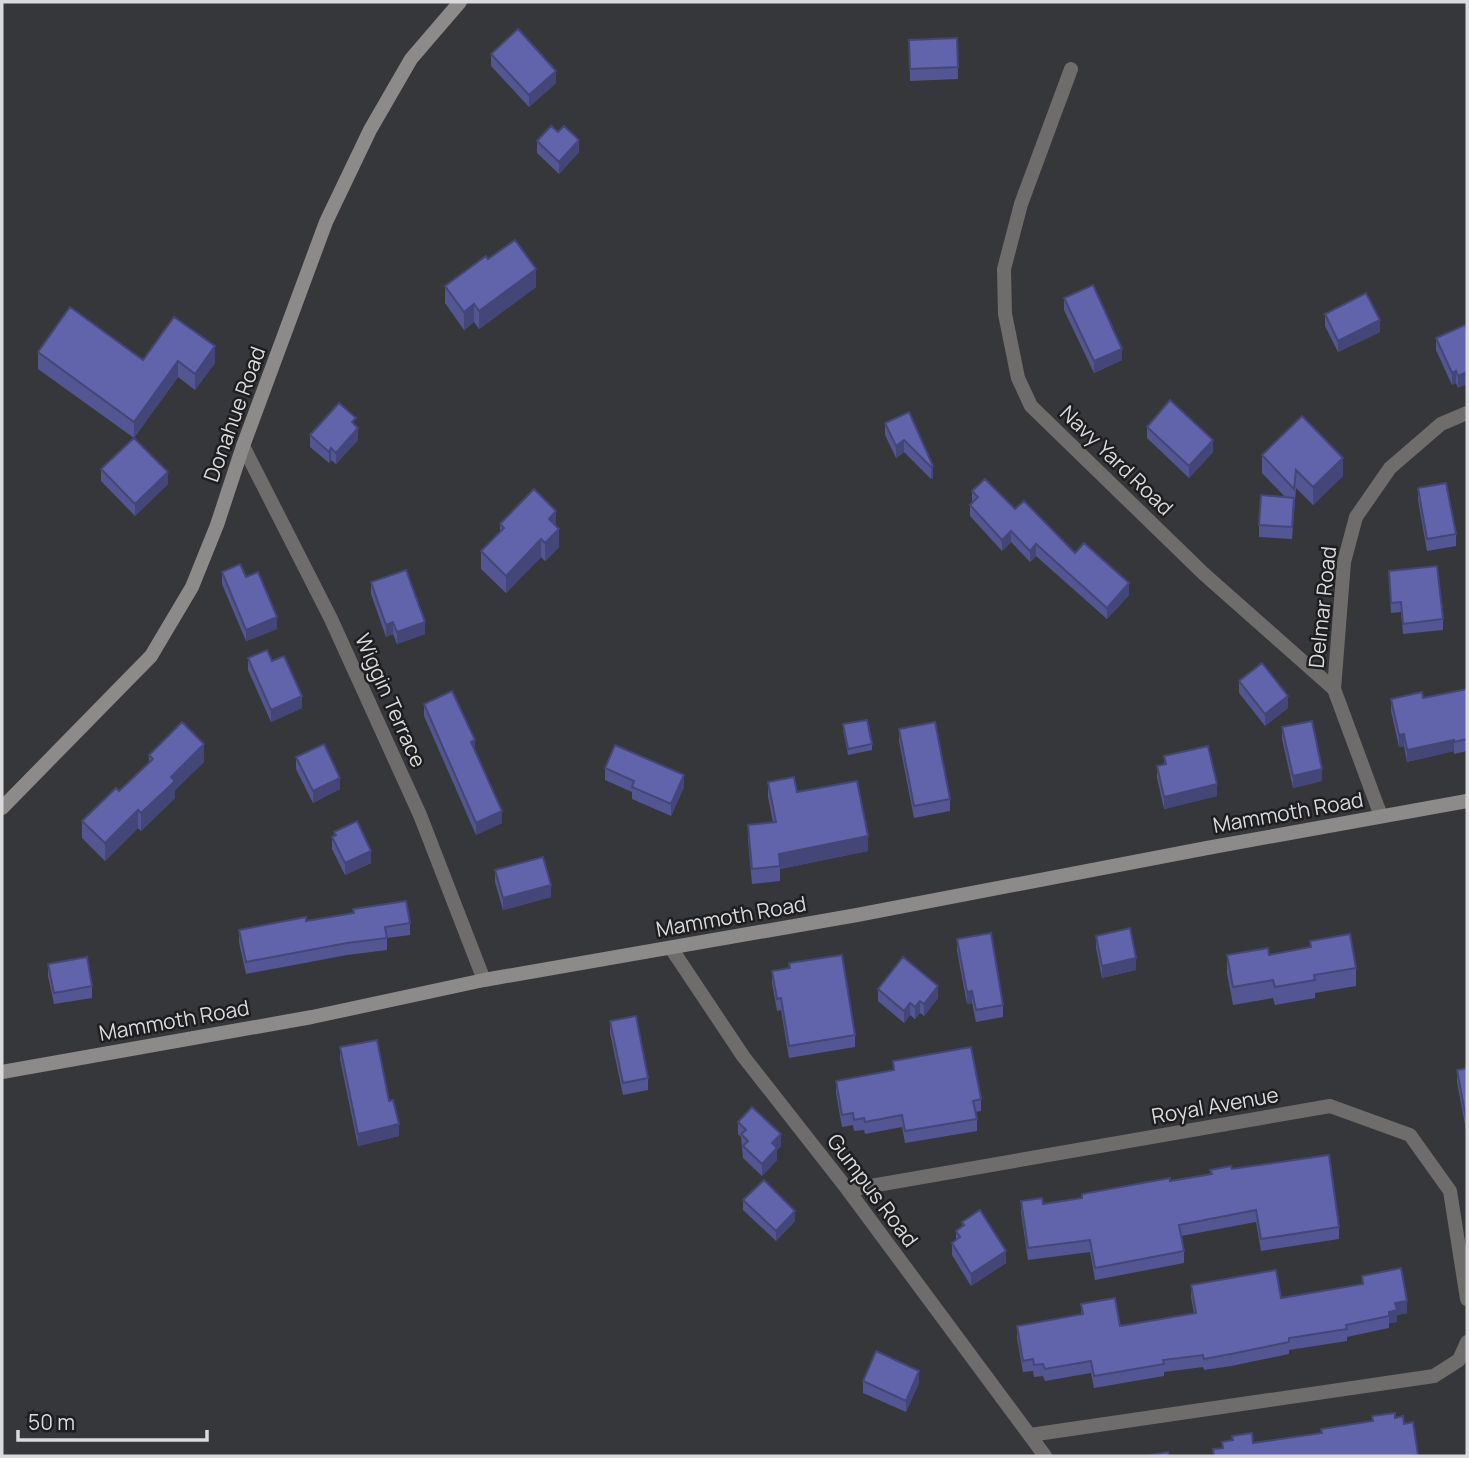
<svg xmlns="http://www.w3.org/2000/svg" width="1469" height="1458" font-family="Manrope,sans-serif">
<rect width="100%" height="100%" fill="#36373b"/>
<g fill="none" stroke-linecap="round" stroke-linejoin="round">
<path stroke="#6f6d6c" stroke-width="14" d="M1071 69 1021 204 1004 269 1005 314 1018 378 1031 406 1204 574 1334 689 1381 816
M243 446 331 619 420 815 484 980
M1334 689 1344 562 1356 517 1390 468 1441 424 1467 413
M671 948 743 1056 848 1190 1045 1456
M848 1190 1330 1106 1410 1135 1450 1191 1467 1299
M1030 1435 1434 1376 1459 1360 1467 1342"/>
<path stroke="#8d8b89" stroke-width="14" d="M2 808 151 656 192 587 217 525 243 446 326 222 370 130 411 59 460 2
M2 1072 312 1017 484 980 857 915 1207 848 1467 801"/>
</g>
<path fill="#535692" d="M957 38 958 79 910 81 909 40Z
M491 54 556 83 529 107 491 66Z
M537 141 579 152 559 174 537 153Z
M445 286 536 287 479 329 474 322 464 330 445 303Z
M1064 298 1122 360 1094 373 1064 310Z
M1325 314 1380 332 1338 352 1325 326Z
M1465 325 1458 388 1456 383 1452 385 1436 350V338Z
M38 352 143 360 215 363 195 390 178 377 134 438 168 484 135 516 101 481V469L134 438 38 369Z
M885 423 933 466V478L931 479 904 452 896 458 885 435Z
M356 425 358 440 336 464 331 460 329 463 310 447V435Z
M1147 427 1213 452 1189 478 1147 438Z
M1262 455 1343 476 1313 505 1296 488 1292 539 1259 537V525L1285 497 1262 473Z
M1418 488 1456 534V546L1427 551 1418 500Z
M972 491 1015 509 1129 595 1107 619 1036 556 1030 562 1011 542 1002 551 970 516V505L972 502Z
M500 524 556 527 559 547 545 561 541 557 506 593 481 569V551L500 532Z
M1389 571 1443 619V630L1403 634 1401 612 1391 613Z
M222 572 246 577 277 629 246 641 222 584Z
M371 582 425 634 397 644 393 634 386 637 371 594Z
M248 658 272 661 302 708 271 722 248 670Z
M1239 681 1288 708 1265 726 1239 693Z
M1467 689V751L1454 754V751L1407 762 1404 746 1399 747 1391 711V699L1423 698Z
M424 704 475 752 502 823 476 835 424 716Z
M843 724 872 744V750L848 755 843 730Z
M1282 727 1322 781 1293 788 1282 739Z
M899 729 950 799V811L914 818 899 741Z
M149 755 204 762 175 790V798L141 831 138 828 105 861 82 838V821L119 791 149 763Z
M1164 756 1217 796 1164 809 1157 778V766L1164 765Z
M296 757 340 789 313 803 296 769Z
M605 768 684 787 671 816 632 799V792L605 780Z
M768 782 797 792 868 851 780 869V881L752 884 748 840V825L773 822 768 797Z
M334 832 371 863 345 875 332 849V837L334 836Z
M495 870 551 897 503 910 495 882Z
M353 909 410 923V935L387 938V950L347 955 246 974 239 942V930L306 921 353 913Z
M1096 936 1136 970 1102 978 1096 948Z
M957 939 1003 1005V1017L976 1022 972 1003 967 1004 957 951Z
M1310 941 1356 968V986L1315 993V998L1275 1005 1273 998 1233 1005 1227 973V955H1269L1310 947Z
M789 963 855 1035V1047L789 1058 781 1010 777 1011 772 983V971L789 968Z
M48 964 92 986V998L54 1004 48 976Z
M878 989 938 998 924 1016 920 1013 915 1019 910 1015 904 1023 878 1001Z
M610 1021 648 1078V1090L623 1095 610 1033Z
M340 1047 389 1101 399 1136 358 1146 340 1059Z
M893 1061 981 1099V1111L975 1112 977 1119V1131L905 1143 902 1127 865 1134 864 1130 854 1131 853 1125 842 1127 836 1093V1081L893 1070Z
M1467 1068V1130H1466L1457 1082V1070Z
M738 1122 781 1146 777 1150V1160L762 1176 743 1158 741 1137 738 1134Z
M1232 1169 1339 1227V1239L1261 1251 1256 1222 1181 1236 1184 1251V1263L1095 1280 1090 1252 1028 1260 1021 1213V1201L1043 1204 1082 1198V1194L1210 1174V1170Z
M743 1200 795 1221 776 1241 743 1210Z
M962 1222 1006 1263 971 1286 952 1255V1243L956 1240V1231L962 1227Z
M1362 1276 1407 1313 1397 1315V1322L1389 1323V1328L1347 1337V1341L1289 1350V1354L1231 1366 1204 1370 1203 1367 1164 1372V1376L1094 1388 1091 1373 1045 1381 1043 1376 1034 1377 1033 1371 1023 1372 1017 1338V1326L1081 1314V1304L1120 1326 1194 1313 1191 1297V1285L1281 1298 1362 1284Z
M863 1381 919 1383 906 1412 863 1393Z"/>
<path fill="#444677" d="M556 71V83L529 107V95Z
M579 140V152L559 174V162Z
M536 269V287L479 329V311Z
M474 304V322L464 330V312Z
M1380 320V332L1338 352V341Z
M215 346V363L195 390V374Z
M1122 349V360L1094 373V361Z
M178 361V377L134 438V422Z
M1456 371V383L1452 385V373Z
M1467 372V384L1458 388V376Z
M358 428V440L336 464V453Z
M904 440V452L896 458V446Z
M1213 440V452L1189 478V466Z
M331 448V460L329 463V452Z
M1343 458V476L1313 505V487Z
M933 466V478L931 479V467Z
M168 472V484L135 516V504Z
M556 511V529L549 519Z
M559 529V547L545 561V543Z
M1011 531V542L1002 551V540Z
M541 539V557L506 593V576Z
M1036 544V556L1030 562V551Z
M1129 583V595L1107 619V608Z
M277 617V629L246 641V630Z
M393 622V634L386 637V625Z
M425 622V634L397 644V632Z
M302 696V708L271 722V710Z
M1288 696V708L1265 726V714Z
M1404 734V746L1399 747V735Z
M475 740V752L471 742Z
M1454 740V751L1407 762V750Z
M204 744V762L175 790V798L141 831V813L171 777Z
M1322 769V781L1293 788V776Z
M684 775V787L671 816V804Z
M340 778V789L313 803V791Z
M1217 784V796L1164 809V797Z
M138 810V828L105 861V843Z
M502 811V823L476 835V823Z
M868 836V851L780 869 779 854Z
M371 851V863L345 875V863Z
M551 885V897L503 910V898Z
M1136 958V970L1102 978V966Z
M938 986V998L924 1016V1004Z
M972 991V1003L967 1004V992Z
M920 1001V1013L915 1019V1007Z
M910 1003V1015L904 1023V1011Z
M399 1124V1136L358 1146V1134Z
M781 1134V1146L777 1150V1160L762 1176V1164L772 1143Z
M795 1211V1221L776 1241V1231Z
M1006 1251V1263L971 1286V1274Z
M1407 1301V1313L1397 1315V1322L1389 1323V1312L1395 1303Z
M919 1371V1383L906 1412V1401Z"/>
<path fill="#6164aa" stroke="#444677" stroke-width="2" d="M518 29 556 71 529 95 491 54Z
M957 38 958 67 910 69 909 40Z
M551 126 558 132 564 126 579 140 559 162 537 141Z
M515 240 536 269 479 311 474 304 464 312 445 286 486 256 488 259Z
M1093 285 1122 349 1094 361 1064 298Z
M1366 293 1380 320 1338 341 1325 314Z
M70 307 143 360 174 317 215 346 195 374 178 361 134 422 38 352Z
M1465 325 1467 330V372L1458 376 1456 371 1452 373 1436 338Z
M1170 400 1213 440 1189 466 1147 427Z
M339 403 356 418 352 422 358 428 336 453 331 448 329 452 310 435Z
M909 412 933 466 931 467 904 440 896 446 885 423Z
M1302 416 1343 458 1313 487 1296 470 1294 489 1262 455Z
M134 438 168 472 135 504 101 469Z
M985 479 1015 509 1024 501 1075 553 1084 543 1129 583 1107 608 1036 544 1030 551 1011 531 1002 540 970 505 978 497 972 491Z
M1446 483 1456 534 1427 539 1418 488Z
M534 489 556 511 549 519 559 529 545 543 541 539 506 576 481 551 504 528 500 524Z
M1261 495 1294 498 1292 527 1259 525Z
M240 564 246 577 258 572 277 617 246 630 222 572Z
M1437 566 1443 619 1403 624 1401 602 1391 603 1389 571Z
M406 570 425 622 397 632 393 622 386 625 371 582Z
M267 650 272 661 284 656 302 696 271 710 248 658Z
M1262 663 1288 696 1265 714 1239 681Z
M1467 689V739L1454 742V740L1407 750 1404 734 1399 735 1391 699 1422 692 1423 698Z
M452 691 475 740 471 742 502 811 476 823 424 704Z
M867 720 872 744 848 749 843 724Z
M1312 721 1322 769 1293 776 1282 727Z
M182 722 204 744 171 777 175 781 141 813 138 810 105 843 82 821 116 788 119 791 153 759 149 755Z
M935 722 950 799 914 806 899 729Z
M324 744 340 778 313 791 296 757Z
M615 745 684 775 671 804 632 787 634 781 605 768Z
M1208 746 1217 784 1164 797 1157 766 1166 764 1164 756Z
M794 777 797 792 857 781 868 836 779 854 780 866 752 869 748 825 776 822 768 782Z
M357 821 371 851 345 863 332 837 336 835 334 832Z
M543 857 551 885 503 898 495 870Z
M406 901 410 923 385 927 387 938 347 943 246 962 239 930 306 917V921L354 913 353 909Z
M1130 928 1136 958 1102 966 1096 936Z
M991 933 1003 1005 976 1010 972 991 967 992 957 939Z
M1350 934 1356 968 1314 975 1315 980 1275 987 1273 980 1233 987 1227 955 1268 948 1269 955 1311 947 1310 941Z
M842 955 855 1035 789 1046 781 998 777 999 772 971 790 968 789 963Z
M87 957 92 986 54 993 48 964Z
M903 957 938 986 924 1004 920 1001 915 1007 910 1003 904 1011 878 989Z
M636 1016 648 1078 623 1083 610 1021Z
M377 1040 389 1101 393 1100 399 1124 358 1134 340 1047Z
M971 1047 981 1099 973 1101 977 1119 905 1131 902 1115 865 1122 864 1118 854 1120 853 1113 842 1115 836 1081 894 1070 893 1061Z
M1467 1068V1118H1466L1457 1070Z
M752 1107 781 1134 772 1143 777 1148 762 1164 743 1146 748 1141 741 1134 746 1130 738 1122Z
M1329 1155 1339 1227 1261 1239 1256 1210 1179 1225 1184 1251 1095 1268 1090 1240 1028 1248 1021 1201 1042 1198 1043 1204 1082 1198V1194L1170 1178V1181L1212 1174 1210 1170 1231 1166 1232 1169Z
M764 1180 795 1211 776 1231 743 1200Z
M980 1210 1006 1251 971 1274 952 1243 960 1237 956 1231 964 1225 962 1222Z
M1401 1268 1407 1301 1395 1303 1397 1310 1389 1312V1316L1346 1325 1347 1329 1289 1338V1342L1231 1354 1204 1359 1203 1355 1163 1360 1164 1364 1094 1376 1091 1361 1045 1369 1043 1364 1034 1365 1033 1359 1023 1361 1017 1326 1083 1314 1081 1304 1115 1298 1120 1326 1196 1313 1191 1285 1276 1270 1281 1298 1363 1284 1362 1276Z
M876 1351 919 1371 906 1401 863 1381Z
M1395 1413V1418L1403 1416 1404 1424 1413 1422 1418 1455 1411 1456H1214L1213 1449 1223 1448 1222 1442 1233 1440 1232 1436 1252 1433 1253 1443 1322 1433 1321 1429 1373 1421 1372 1416Z
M1168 1452 1169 1456H1146Z"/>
<g text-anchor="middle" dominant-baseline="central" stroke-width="5" stroke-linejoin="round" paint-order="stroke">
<g font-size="21" fill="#dadadc" stroke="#1e1e20">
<text transform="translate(234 414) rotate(-70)">Donahue Road</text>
<text transform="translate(1117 460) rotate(44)">Navy Yard Road</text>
<text transform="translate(1322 607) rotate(-84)">Delmar Road</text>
<text transform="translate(391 700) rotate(66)">Wiggin Terrace</text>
<text transform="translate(1288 812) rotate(-10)">Mammoth Road</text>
<text transform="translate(731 916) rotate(-10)">Mammoth Road</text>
<text transform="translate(174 1020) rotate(-10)">Mammoth Road</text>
<text transform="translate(1215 1105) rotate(-10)">Royal Avenue</text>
<text transform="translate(873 1190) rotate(53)">Gumpus Road</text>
</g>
</g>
<rect width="1469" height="1458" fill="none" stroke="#dadadc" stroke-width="7"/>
<path d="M18 1430v10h189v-10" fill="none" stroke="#dadadc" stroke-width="3.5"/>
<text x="28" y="1430" font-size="21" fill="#dadadc" stroke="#1e1e20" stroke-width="5" paint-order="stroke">50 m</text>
</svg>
